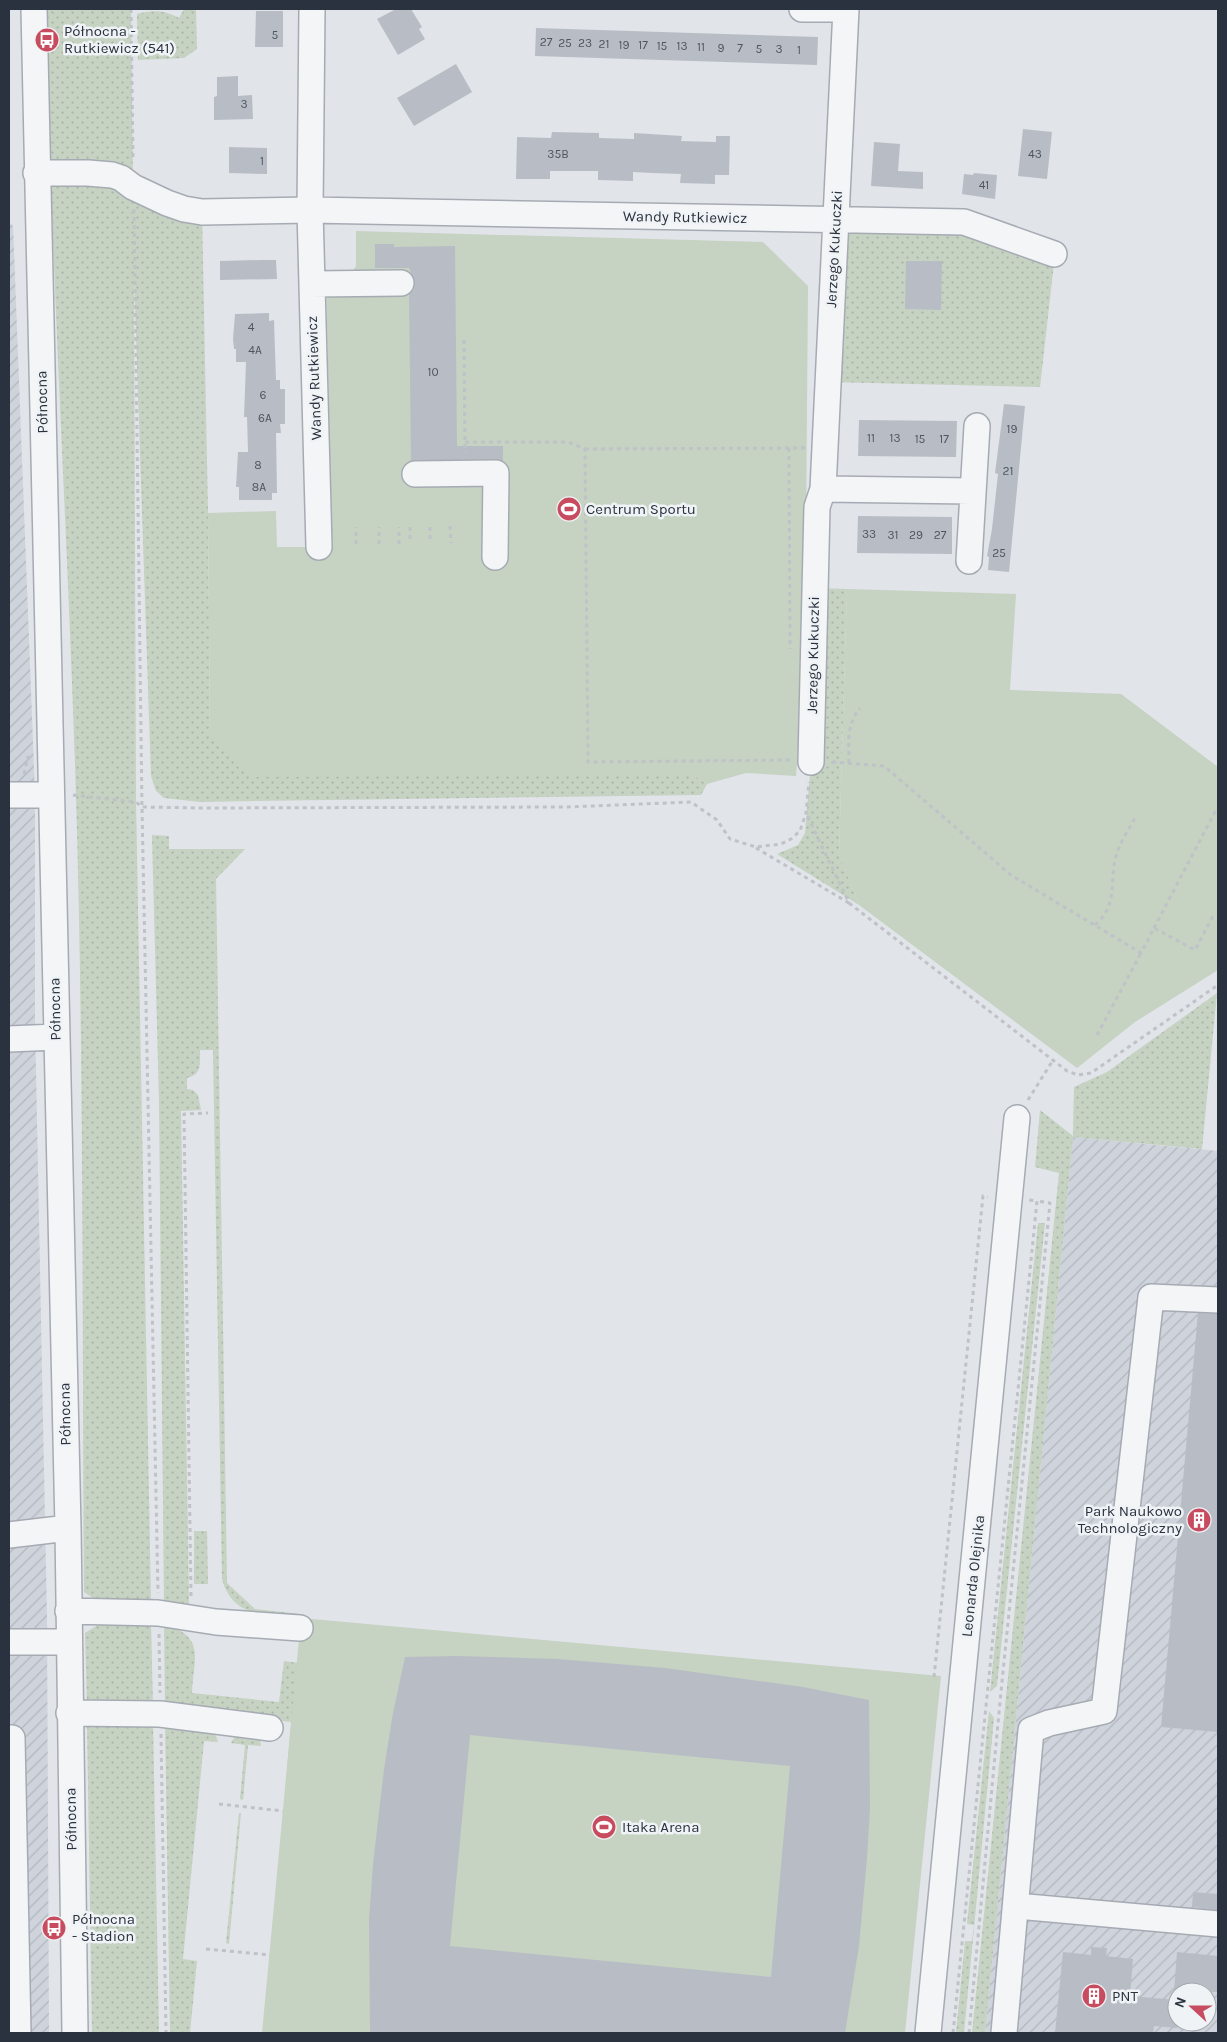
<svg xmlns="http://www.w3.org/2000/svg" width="1227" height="2042" font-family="Karla,sans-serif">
<defs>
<pattern id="industrial-furrows" width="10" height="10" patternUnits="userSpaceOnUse" patternTransform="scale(1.25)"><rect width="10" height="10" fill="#cfd3db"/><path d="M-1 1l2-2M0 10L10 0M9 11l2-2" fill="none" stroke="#b2b6bd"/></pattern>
<pattern id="grass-dots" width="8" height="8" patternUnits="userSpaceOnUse" patternTransform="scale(1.25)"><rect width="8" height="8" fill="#c6d2c2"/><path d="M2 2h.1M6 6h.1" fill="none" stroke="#aab5a8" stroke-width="1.8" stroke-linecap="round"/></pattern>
</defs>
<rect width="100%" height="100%" fill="#e1e4e9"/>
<path fill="url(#industrial-furrows)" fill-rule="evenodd" d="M9 222 13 226 35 794V1020L47 1619 49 2033H9Z
M1073 1137 1218 1151V2033H985ZM1177 1992H1207V2022H1177Z"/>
<path fill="url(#grass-dots)" d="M46 9H131L133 186 202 212 208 512 210 737 692 774 707 784 701 795 254 801 200 802 164 798 156 791 151 776 134 276 136 802 151 1603 96 1600 84 1592C82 1327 84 1061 76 796 68 534 51 271 46 9Z
M184 9H196L197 49 184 58 138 60 137 14C153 10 163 10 179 18Z
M836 220 964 222 1055 254 1040 387 828 382Z
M819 588 847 589 839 854 859 905 777 854 798 845 805 833 811 762Z
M152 835 169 836V849H245L216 879 227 1583 255 1609 301 1614V1618C268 1615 233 1619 222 1579L213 1050H200C200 1063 202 1075 187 1078V1089L193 1090 198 1095 201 1110 181 1111 189 1606 164 1604 159 1101Z
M1217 993 1202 1149 1073 1137 985 2033H972L1059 1173 1035 1167 1040 1110 1073 1136 1074 1087 1107 1072Z
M1038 1223H1045L997 1686 990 1692Z
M194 1531H207L208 1584H194Z
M101 1623H151L153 1707 87 1704 85 1633Z
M164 1624C207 1637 193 1659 192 1693L279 1702 284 1661 299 1663 292 1805 284 1804 291 1722 165 1708Z
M989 1711 994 1718 964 2033H956L965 1941H972L974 1925 967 1924Z
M153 1721 159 2033H92L87 1722Z
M165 1722 214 1731 218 1742 204 1741 183 1959 197 1961 190 2033H170Z
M237 1733 260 1739 261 1746 248 1745 243 1800 240 1799 245 1745 231 1743Z
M239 1813H241L229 1944 226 1943Z"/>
<path fill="#c6d2c2" d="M356 231 763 242 808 286 805 653 796 776 746 773 707 784 692 774 254 777 210 737 208 513 276 511 277 547H332L326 273 351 274 356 266Z
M847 589 1016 594 1010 690 1121 694 1218 767V970L1135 1022 1077 1068 859 905 839 855Z
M301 1618 941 1676 905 2033H262Z"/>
<path fill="#b8bdc5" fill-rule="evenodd" d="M396 9H411L422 27 419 29 425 39 398 55 377 19Z
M256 11H283V47H255Z
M536 28 818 37 817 65 535 56Z
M456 64 472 92 414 126 397 98Z
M238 76V96L252 95 253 119 214 120V97L217 96V77Z
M1023 129 1052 132 1047 179 1018 176Z
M552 132 599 133V138L634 139V133L682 136 681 141 716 142V136H730L729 175H715V184L680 183 681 174 652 173 633 172V181L598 180V171H550V179H516L517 137 551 138Z
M874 142 900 144 898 171 923 172V189L871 186Z
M229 147 267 148V174L229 173Z
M974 173 997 175 995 199 962 194 964 174 973 175Z
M375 244H394V247L455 246 457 446H503V461L496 459 411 461 409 294 414 290 415 282 409 268H375Z
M261 260H276L277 279 220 280V261Z
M906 261H942L941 310 905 309Z
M269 313V321L274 320 276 380H280V389H285V424H280L281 433H276L277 493H272V500H239V487H236L238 452H248L247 417H244L246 362H236V349H234L233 339 235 314Z
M1004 404 1025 406 1009 572 988 570 989 557 987 556 992 529 998 474 995 473Z
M859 420 957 421 956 457 858 456Z
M858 516 952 517V554L857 553Z
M1198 1313 1218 1314V1732L1161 1727Z
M456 1656 558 1659 665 1668 803 1687 869 1700 870 1808 867 1858 859 1946 845 2033H370L369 1920 373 1864 384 1769 393 1713 405 1657ZM470 1735 790 1766 771 1977 450 1946Z
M1193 1892 1218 1894V1910L1192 1907Z
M1091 1947 1107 1948 1106 1956 1133 1959 1130 1996 1177 2000V2028L1154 2026 1153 2033H1055L1063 1952 1091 1955Z
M1177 1952 1218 1956V1992H1174Z"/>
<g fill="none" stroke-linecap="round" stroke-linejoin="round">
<defs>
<path id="minor" d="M34 9 68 1528 75 2033
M312 9 310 210 964 222 1054 254
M802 9H846
M36 173H88L112 175 121 178 133 187 167 203 184 209 202 212 310 210 319 547
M312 284 401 283
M415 474 496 473 495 557
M823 489 972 491
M969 561 977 426
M811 762 817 507 823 489 846 9
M9 795H51
M9 1039 56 1037
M9 1535 68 1528
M68 1611 158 1613 216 1622 300 1628
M9 1642H68
M69 1713 160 1714 270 1728
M9 1738H12L18 2033
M1016 1906 1218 1924
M928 2033 1017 1118
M1004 2033 1031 1730 1049 1723 1104 1711 1151 1297 1218 1300"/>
</defs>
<use href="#minor" stroke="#a6abb3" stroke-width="28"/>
<path stroke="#bfc2c7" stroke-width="3" stroke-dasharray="4 4" stroke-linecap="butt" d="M131 9 133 160
M134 209 142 807 158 1593
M464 340 465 453
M465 442H568L585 449 588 762 790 760
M789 448 790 649
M585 449 805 448
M450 526 451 543
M410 527V543
M430 527V543
M356 544V527
M379 544V527
M399 544V527
M832 762 884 766 1011 875 1141 953 1154 928 1195 950 1214 914
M849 763C849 743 846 725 860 708
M24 774 28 756
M73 795 136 802 142 807 201 808 567 807 691 802 717 820 730 839 756 847 781 844 791 839 800 831 806 813 809 782
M756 848 849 903 806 813
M849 903 1067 1071 1078 1075 1091 1073 1218 985
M1095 925C1117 906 1110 886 1115 860 1118 845 1128 831 1135 818
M1154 928 1216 810
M1097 1035 1141 953
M1028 1100 1053 1060
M191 1596 184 1114 208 1113
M159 1634 160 1693
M934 1677 983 1196 988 1197
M161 1734 166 2033
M219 1804 283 1811
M206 1949 270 1955
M953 2033 1037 1201 1029 1200
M969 2033 1000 1702 1050 1203 1037 1201"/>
<use href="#minor" stroke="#f3f5f7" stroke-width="25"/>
</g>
<defs>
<symbol id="bus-disc" viewBox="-11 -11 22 22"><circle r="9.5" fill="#c74c5f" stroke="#f0f3f6"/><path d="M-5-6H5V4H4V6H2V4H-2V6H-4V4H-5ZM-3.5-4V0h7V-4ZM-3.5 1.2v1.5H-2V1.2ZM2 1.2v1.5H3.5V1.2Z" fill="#fff"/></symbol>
<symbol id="stadium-disc" viewBox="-11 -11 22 22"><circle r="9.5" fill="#c74c5f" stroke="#f0f3f6"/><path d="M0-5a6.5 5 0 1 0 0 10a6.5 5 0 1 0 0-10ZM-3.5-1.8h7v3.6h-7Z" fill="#fff"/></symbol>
<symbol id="building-disc" viewBox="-11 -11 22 22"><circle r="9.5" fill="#c74c5f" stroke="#f0f3f6"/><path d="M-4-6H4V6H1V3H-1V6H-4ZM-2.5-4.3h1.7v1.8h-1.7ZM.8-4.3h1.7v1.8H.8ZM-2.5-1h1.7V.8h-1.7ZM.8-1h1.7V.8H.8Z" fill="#fff"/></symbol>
</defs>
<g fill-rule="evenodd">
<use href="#bus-disc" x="33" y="26" width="28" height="28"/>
<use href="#stadium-disc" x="555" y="495" width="28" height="28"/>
<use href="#building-disc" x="1185" y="1506" width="28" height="28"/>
<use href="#stadium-disc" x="590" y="1813" width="28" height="28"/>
<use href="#bus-disc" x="40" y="1914" width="28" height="28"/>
<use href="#building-disc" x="1080" y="1982" width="28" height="28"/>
</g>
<g text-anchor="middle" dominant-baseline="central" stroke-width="5" stroke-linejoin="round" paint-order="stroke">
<g font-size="12" fill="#4e5560">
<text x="275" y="35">5</text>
<text x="546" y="42">27</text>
<text x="565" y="43">25</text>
<text x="585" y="43">23</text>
<text x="604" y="44">21</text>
<text x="624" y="45">19</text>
<text x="643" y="45">17</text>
<text x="662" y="46">15</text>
<text x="682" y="46">13</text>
<text x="701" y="47">11</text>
<text x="721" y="48">9</text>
<text x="740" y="48">7</text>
<text x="759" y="49">5</text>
<text x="779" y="49">3</text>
<text x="799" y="50">1</text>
<text x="244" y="104">3</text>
<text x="558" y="154">35B</text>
<text x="1035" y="154">43</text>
<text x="262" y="161">1</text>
<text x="984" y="185">41</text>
<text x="251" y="327">4</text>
<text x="255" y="350">4A</text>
<text x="433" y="372">10</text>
<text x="263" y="395">6</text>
<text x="265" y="418">6A</text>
<text x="1012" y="429">19</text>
<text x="871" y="438">11</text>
<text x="895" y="438">13</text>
<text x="920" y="439">15</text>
<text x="944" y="439">17</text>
<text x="258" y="465">8</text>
<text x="1008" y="471">21</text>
<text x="259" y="487">8A</text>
<text x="869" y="534">33</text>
<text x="893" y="535">31</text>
<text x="916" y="535">29</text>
<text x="940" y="535">27</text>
<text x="999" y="553">25</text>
</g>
<g font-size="15" fill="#2a323f" stroke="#f0f3f6" text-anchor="start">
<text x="64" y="31">Północna -<tspan x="64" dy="17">Rutkiewicz (541)</tspan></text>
<text x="586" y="509">Centrum Sportu</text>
<text x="1182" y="1511" text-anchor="end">Park Naukowo<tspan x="1182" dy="17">Technologiczny</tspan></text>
<text x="622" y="1827">Itaka Arena</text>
<text x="72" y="1919">Północna<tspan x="72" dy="17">- Stadion</tspan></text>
<text x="1112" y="1996">PNT</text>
</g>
<g font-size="15" fill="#2a323f" stroke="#f0f3f6">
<text transform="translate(685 217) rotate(1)">Wandy Rutkiewicz</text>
<text transform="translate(834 249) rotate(-87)">Jerzego Kukuczki</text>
<text transform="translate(314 378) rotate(-92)">Wandy Rutkiewicz</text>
<text transform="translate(42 402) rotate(-91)">Północna</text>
<text transform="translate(813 655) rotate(-89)">Jerzego Kukuczki</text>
<text transform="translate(55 1009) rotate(-91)">Północna</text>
<text transform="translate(65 1414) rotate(-91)">Północna</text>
<text transform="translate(973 1576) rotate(-84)">Leonarda Olejnika</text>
<text transform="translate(71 1819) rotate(-91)">Północna</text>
</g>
</g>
<rect width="1227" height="2042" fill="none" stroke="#2a323f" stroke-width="20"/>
<g transform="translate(1192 2007) rotate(291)"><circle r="24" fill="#f0f3f6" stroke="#a1a6ad"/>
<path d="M0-4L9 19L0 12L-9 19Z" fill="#c74c5f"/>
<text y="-8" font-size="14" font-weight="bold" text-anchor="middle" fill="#2a323f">N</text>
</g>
</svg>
